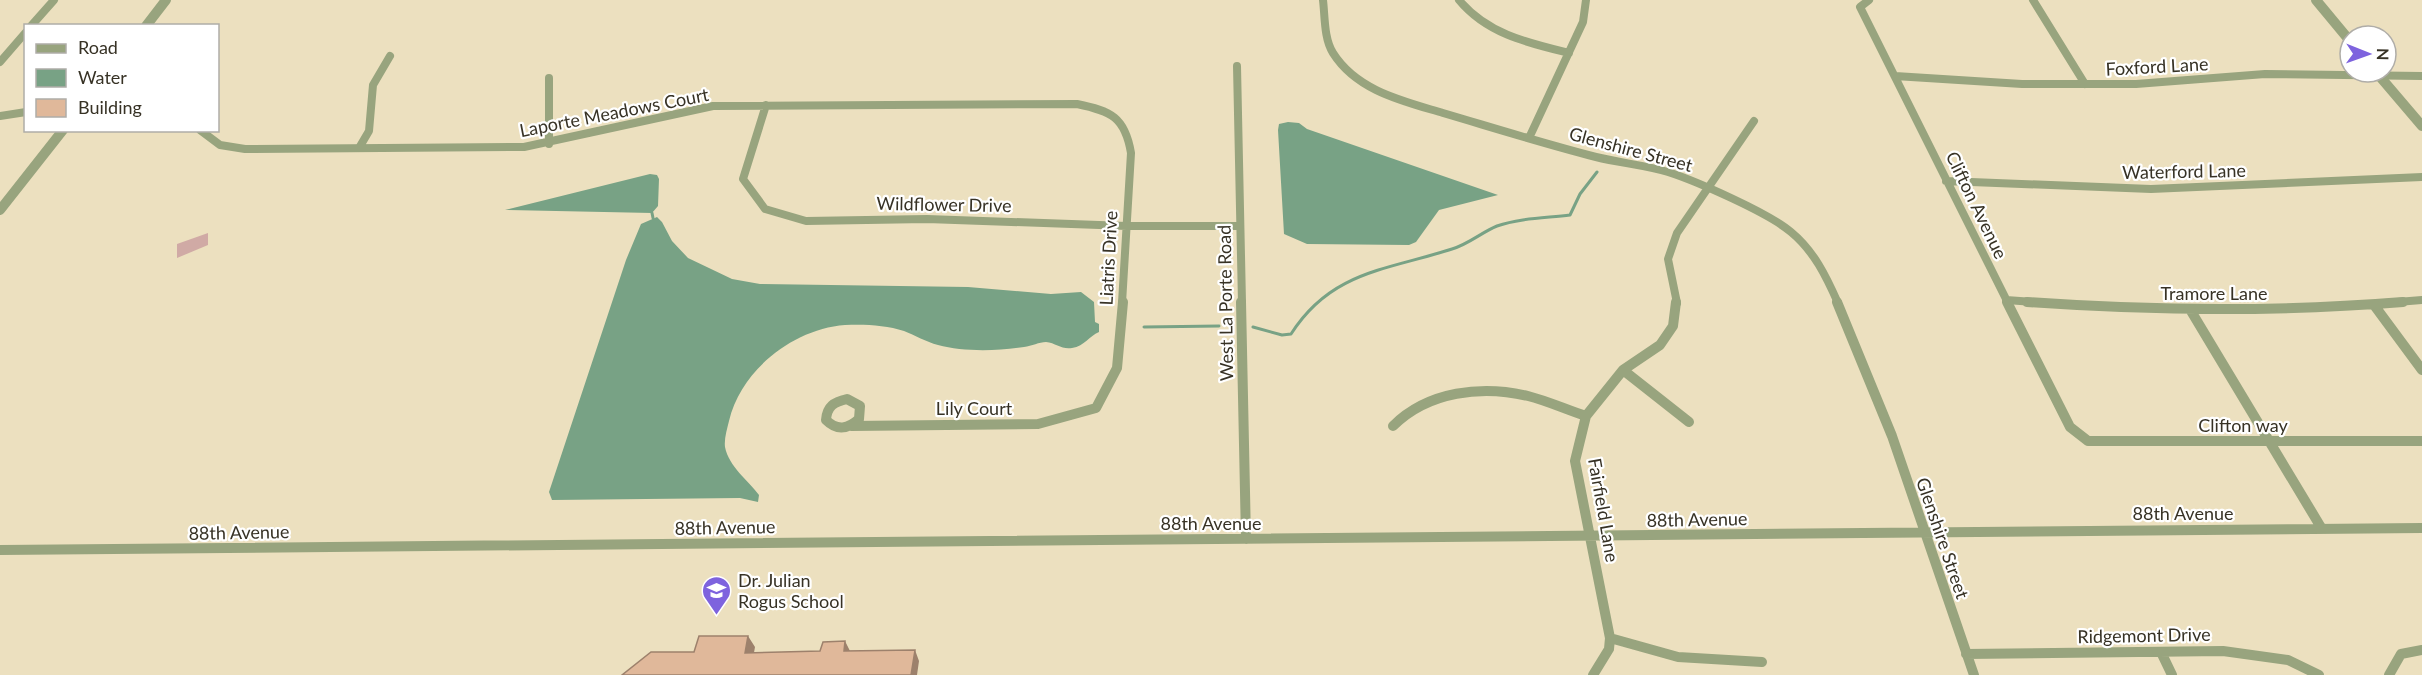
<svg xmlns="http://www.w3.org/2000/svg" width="2422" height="675" font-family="Lato,sans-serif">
<rect width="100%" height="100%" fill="#ece0bf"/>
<path fill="#d0aaa5" d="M208 233V245L177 258V244Z"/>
<path fill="#78a285" d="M1288 122 1299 123 1307 129 1498 195 1439 210 1416 242 1409 245 1307 244 1284 234 1278 130 1279 124Z
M650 174 657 175 659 179 658 206 652 213 505 210Z
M657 217 662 222 672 241 688 258 732 279 760 284 968 287 1051 294 1081 292 1094 302 1095 322 1099 324V332C1089 336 1085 346 1072 348 1062 350 1056 343 1046 342 1039 342 1032 346 1024 347 998 351 963 352 938 345 926 342 915 335 904 331 886 325 864 324 845 325 793 329 741 370 729 421 727 429 724 439 725 447 729 467 748 480 759 495L758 502 740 498 552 500 549 492 626 260 641 224Z"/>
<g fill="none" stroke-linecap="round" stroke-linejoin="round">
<path stroke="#78a285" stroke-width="3" d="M652 213 653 218
M1144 327 1219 326
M1253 327 1282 335 1291 334C1331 271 1387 270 1452 249 1469 244 1482 232 1497 226 1520 218 1546 218 1570 215L1580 194 1597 172"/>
<path stroke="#98a47e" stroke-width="8" d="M1323 0C1325 17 1324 39 1333 53 1357 91 1403 101 1443 113 1494 128 1545 144 1596 157 1620 163 1645 165 1668 172 1696 181 1769 213 1791 232 1814 251 1826 276 1838 303
M1459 0C1487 34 1528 43 1569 53
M1869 0 1860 7 2008 303
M2033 0 2085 84
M31 26 54 0
M0 62 26 32
M1237 66 1242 303
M1895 76 2022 84H2136L2265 74 2422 76
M549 78V144
M766 105 743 179 765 209 806 221 927 219 1127 226H1240
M0 116 26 112
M200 130 220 145 245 149 524 147 713 106 1077 104C1111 111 1125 117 1131 153L1122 303
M1529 138 1583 22 1586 0
M359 148 369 131 373 85 390 56
M1946 181 2151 189 2422 177
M2006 300 2047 303
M1677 303 1668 259 1677 233 1754 121
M2385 303 2422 300"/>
<path stroke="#98a47e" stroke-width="10" d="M1241 302 1246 539
M1837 302 1892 436 1974 675
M2007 302 2070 427 2088 441H2422
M2027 302C2153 311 2278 312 2403 302
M2374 305 2422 370
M2191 311 2322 529
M1623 370 1689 422
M847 399 860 406 859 419C848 429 837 431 826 420 827 406 834 402 847 399Z
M851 426 1038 424 1096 408 1117 368 1123 302
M1393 426C1428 391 1482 385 1528 396 1548 401 1567 410 1586 416
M0 550 2422 528
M1610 638 1678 657 1762 662
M2161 652 2172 675
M1966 654 2223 651 2288 660 2319 675
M1593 675 1609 649 1610 638 1575 461 1586 416 1623 370 1660 345 1673 326 1676 302
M2389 675 2401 654 2422 650"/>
<path stroke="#98a47e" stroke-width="10" d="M2316 0 2350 41
M146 26 166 0
M2376 72 2422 126
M0 210 63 130"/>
</g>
<path fill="#9d816c" d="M748 636 755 647 752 664 745 653Z
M845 641 851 653 844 651Z
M915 650 919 661 917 675H911Z"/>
<path fill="#e0b89a" stroke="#9d816c" stroke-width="1.5" d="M699 636H748L745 653 820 651 823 642 845 641 844 651 915 650 911 675H622L651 652H694Z"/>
<defs>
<symbol id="school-pin" viewBox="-11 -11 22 30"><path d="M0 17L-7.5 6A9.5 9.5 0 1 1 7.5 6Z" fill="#7e63de" stroke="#fff"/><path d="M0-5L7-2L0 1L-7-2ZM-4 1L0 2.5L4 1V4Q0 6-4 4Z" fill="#fff"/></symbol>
</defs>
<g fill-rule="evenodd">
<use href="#school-pin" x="700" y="574" width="33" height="45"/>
</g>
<g text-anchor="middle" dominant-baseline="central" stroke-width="4.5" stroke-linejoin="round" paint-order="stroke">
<g font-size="18" fill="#373225" stroke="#fff">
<text transform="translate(2157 66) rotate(-3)">Foxford Lane</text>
<text transform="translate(614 112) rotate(-11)">Laporte Meadows Court</text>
<text transform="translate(1631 149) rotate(15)">Glenshire Street</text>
<text transform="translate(2184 171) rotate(-1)">Waterford Lane</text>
<text transform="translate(944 204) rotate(1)">Wildflower Drive</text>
<text transform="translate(1977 205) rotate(64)">Clifton Avenue</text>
<text transform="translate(1108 258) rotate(-87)">Liatris Drive</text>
<text x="2214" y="293">Tramore Lane</text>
<text transform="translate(1225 303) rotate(-91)">West La Porte Road</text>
<text x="974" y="408">Lily Court</text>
<text x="2243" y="425">Clifton way</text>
<text transform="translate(1604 510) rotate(80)">Fairfield Lane</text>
<text x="2183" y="513">88th Avenue</text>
<text transform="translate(1697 519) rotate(-1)">88th Avenue</text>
<text x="1211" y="523">88th Avenue</text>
<text transform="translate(725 527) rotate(-1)">88th Avenue</text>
<text transform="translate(239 532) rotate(-1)">88th Avenue</text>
<text transform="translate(1943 538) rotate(71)">Glenshire Street</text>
<text transform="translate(2144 635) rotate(-1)">Ridgemont Drive</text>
</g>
<g font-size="18" fill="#373225" stroke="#fff" text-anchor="start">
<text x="738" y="580">Dr. Julian<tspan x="738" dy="21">Rogus School</tspan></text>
</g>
</g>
<rect x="24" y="24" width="195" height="108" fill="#ffffff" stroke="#afada8" stroke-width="1.5"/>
<rect x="36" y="44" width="30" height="9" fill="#98a47e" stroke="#afada8" stroke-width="1.5"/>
<text x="78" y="54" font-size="18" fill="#373225">Road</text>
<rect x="36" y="69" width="30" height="18" fill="#78a285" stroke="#afada8" stroke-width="1.5"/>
<text x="78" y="84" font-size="18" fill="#373225">Water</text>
<rect x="36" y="99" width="30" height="18" fill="#e0b89a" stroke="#afada8" stroke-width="1.5"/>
<text x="78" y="114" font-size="18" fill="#373225">Building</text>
<g transform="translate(2368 54) rotate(91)"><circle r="28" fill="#ffffff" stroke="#afada8" stroke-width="1.5"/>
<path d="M0-4.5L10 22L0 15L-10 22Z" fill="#7e63de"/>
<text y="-9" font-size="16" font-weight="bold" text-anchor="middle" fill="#373225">N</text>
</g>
</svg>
